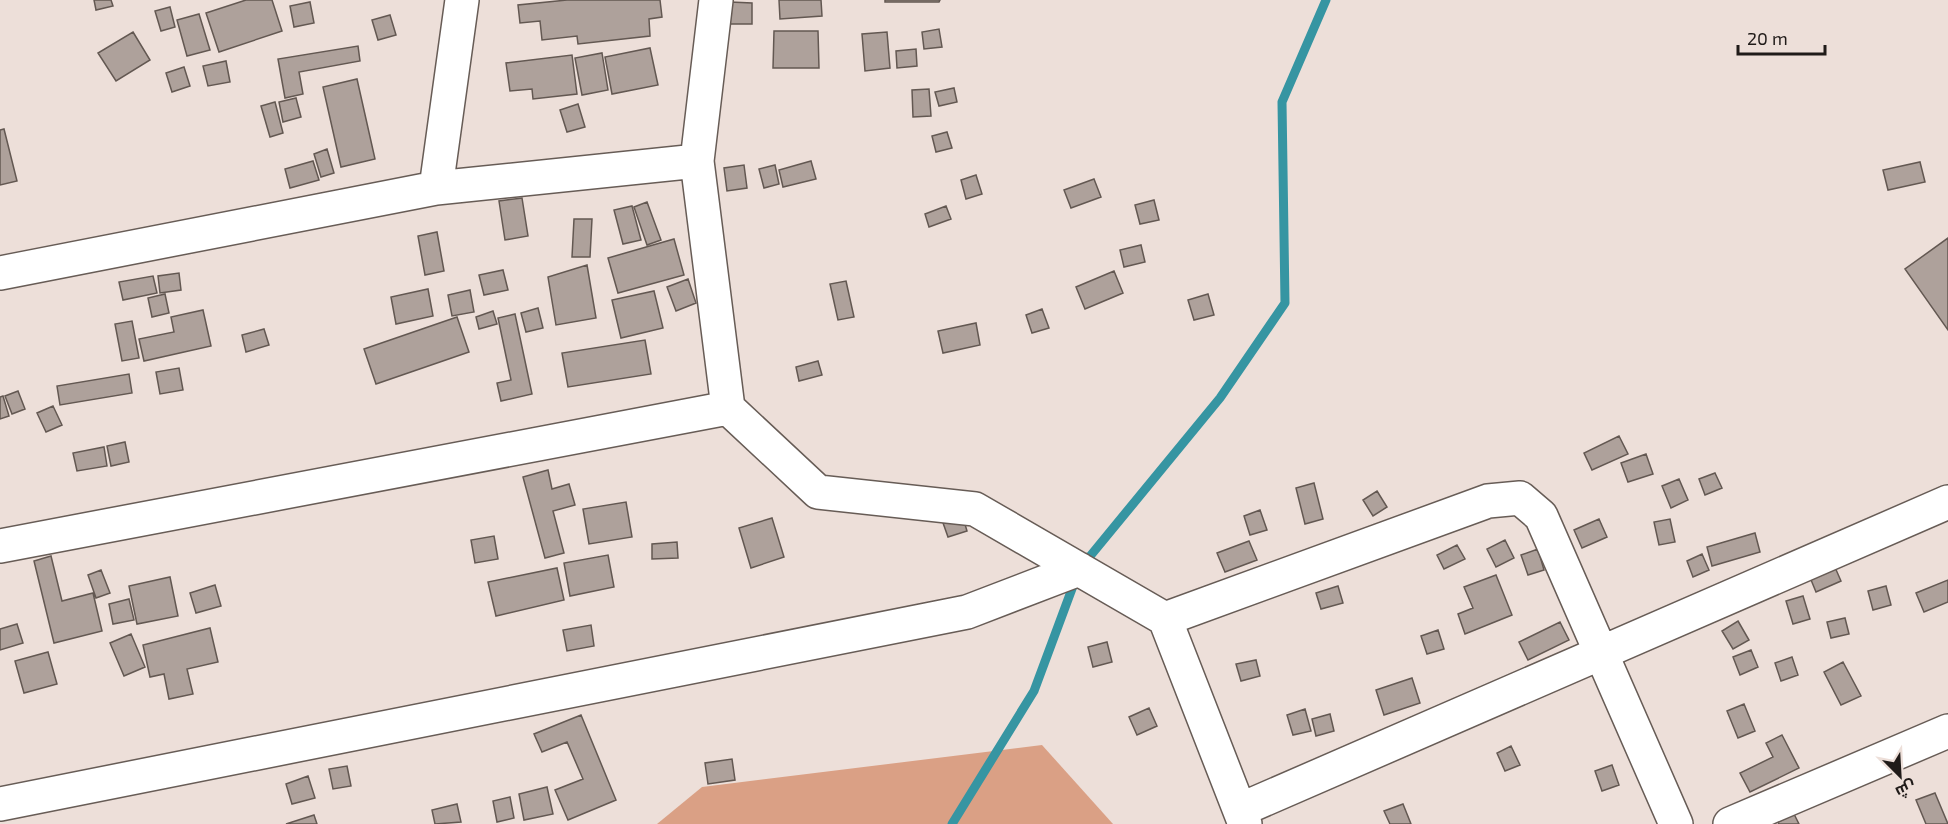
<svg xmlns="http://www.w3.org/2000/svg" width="1948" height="824" font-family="'Exo 2',Cairo,sans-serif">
<rect width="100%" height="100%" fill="#eddfd9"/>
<path fill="#daa085" d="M1042 745 1113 824H657L702 787Z"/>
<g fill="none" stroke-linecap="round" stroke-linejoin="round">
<path stroke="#3695a2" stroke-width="9" d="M1082 566 1220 398 1285 303 1282 102 1326 0
M952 824 1034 691 1076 578"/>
</g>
<path fill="#aea19b" stroke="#635852" stroke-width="1.5" d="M94 0H111L113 6 96 10Z
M246 0H272L282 31 219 52 206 13Z
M567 0H660L662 17 649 19 650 36 578 44 577 36 542 40 540 21 520 23 518 5Z
M779 0H821L822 16 780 19Z
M885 0H940L939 2H885Z
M310 2 314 23 294 27 290 6Z
M730 2 752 3V24H729Z
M170 7 175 27 161 31 155 11Z
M199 14 210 50 187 56 177 20Z
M390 15 396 35 378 40 372 20Z
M939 29 942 47 924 49 922 32Z
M774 31H818L819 68H773Z
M133 32 150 60 116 81 98 53Z
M887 32 890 68 865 71 862 34Z
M358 46 360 61 299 72 303 94 285 98 278 59Z
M650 48 658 85 612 94 605 57Z
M916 49 917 66 897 68 896 51Z
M602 53 608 90 582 95 575 58Z
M572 55 577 94 533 99 532 89 510 91 506 63Z
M226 61 230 82 208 86 203 66Z
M184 67 190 86 172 92 166 73Z
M357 79 375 159 341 167 323 87Z
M954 88 957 102 939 106 935 92Z
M929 89 931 116 913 117 912 90Z
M296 98 301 117 283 122 279 102Z
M275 102 283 133 270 137 261 106Z
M578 104 585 127 567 132 560 110Z
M4 129 17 181 0 185V130Z
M947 132 952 148 936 152 932 136Z
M327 149 334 173 321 177 314 154Z
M313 161 319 180 290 188 285 169Z
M811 161 816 179 783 187 779 170Z
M1920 162 1925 182 1888 190 1883 170Z
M744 165 747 188 727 191 724 168Z
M775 165 779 184 764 188 759 169Z
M976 175 982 194 966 199 961 180Z
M1094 179 1101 197 1071 208 1064 190Z
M522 198 528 236 505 240 499 201Z
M1154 200 1159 220 1140 224 1135 205Z
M647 202 661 240 647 245 634 207Z
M632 206 641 240 623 244 614 210Z
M946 206 951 219 929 227 925 214Z
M574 219H592L590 257H572Z
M437 232 444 271 425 275 418 236Z
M1948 238V330L1905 269Z
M674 239 684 275 618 293 608 258Z
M1141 245 1145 262 1124 267 1120 250Z
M587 265 596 318 556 325 548 277Z
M503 270 508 290 484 295 479 275Z
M1114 271 1123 293 1085 309 1076 287Z
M179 273 181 290 160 293 158 276Z
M153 276 157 293 123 300 119 282Z
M688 279 696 303 676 311 667 287Z
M846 281 854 317 838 320 830 284Z
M428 289 433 316 396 324 391 297Z
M470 290 474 312 452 316 448 295Z
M654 291 663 328 621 338 612 300Z
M165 294 169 313 152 317 148 298Z
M1208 294 1214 315 1194 320 1188 300Z
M538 308 543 328 526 332 521 313Z
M1042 309 1049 328 1032 333 1026 315Z
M203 310 211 346 144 361 139 339 174 332 171 317Z
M493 311 497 324 479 329 476 317Z
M515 314 532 394 501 401 497 383 511 380 498 318Z
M457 317 469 352 376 384 364 349Z
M132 321 139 358 122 361 115 324Z
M976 323 980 345 943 353 938 331Z
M264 329 269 345 246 352 242 335Z
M645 340 651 374 568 387 562 353Z
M818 361 822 375 799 381 796 367Z
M179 368 183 390 160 394 156 372Z
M129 374 132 393 60 405 57 386Z
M18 391 25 409 12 414 5 396Z
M3 396 9 416 0 419V397Z
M53 406 62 425 46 432 37 413Z
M1619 436 1628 454 1592 470 1584 453Z
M125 442 129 462 111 466 107 446Z
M104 447 107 466 77 471 73 453Z
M1646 454 1653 474 1628 482 1621 463Z
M548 470 552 489 569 484 575 505 553 511 564 553 545 558 523 477Z
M1715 473 1722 488 1705 495 1699 479Z
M1679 479 1688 500 1671 508 1662 486Z
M1314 483 1323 519 1305 524 1296 488Z
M1377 491 1387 507 1373 516 1363 500Z
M626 502 632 537 589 544 583 509Z
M1260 510 1267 530 1250 535 1244 516Z
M962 514 967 531 948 537 942 520Z
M772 518 784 557 751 568 739 528Z
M1599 519 1607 537 1582 548 1574 530Z
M1670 519 1675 542 1659 545 1654 522Z
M1755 533 1760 552 1712 566 1707 547Z
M494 536 498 559 475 563 471 540Z
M1505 540 1514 558 1496 567 1487 549Z
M1249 541 1257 560 1225 572 1217 553Z
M677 542 678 558 652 559V544Z
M1457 545 1465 559 1444 569 1437 555Z
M1538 549 1544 570 1528 575 1521 555Z
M1702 554 1709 570 1693 577 1687 561Z
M608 555 614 587 570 596 564 563Z
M51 556 62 601 93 593 102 631 54 643 34 561Z
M1834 565 1841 581 1816 592 1809 575Z
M557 568 564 600 496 616 488 582Z
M101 570 110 593 96 598 88 575Z
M1496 575 1512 615 1465 634 1458 614 1473 608 1464 587Z
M170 577 178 616 137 624 129 586Z
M1948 580V602L1924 612 1916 593Z
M215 585 221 606 196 613 190 593Z
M1338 586 1343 603 1321 609 1316 593Z
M1886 586 1891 605 1873 610 1868 591Z
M1803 596 1810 619 1793 624 1786 601Z
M129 599 134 620 113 624 109 604Z
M1845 618 1849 634 1831 638 1827 622Z
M1738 621 1749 640 1733 649 1722 631Z
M1560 622 1569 640 1528 660 1519 642Z
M17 624 23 643 0 650V629Z
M591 625 594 646 567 651 563 630Z
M210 628 218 662 187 669 193 694 169 699 164 674 150 677 143 645Z
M1438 630 1444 649 1427 654 1421 636Z
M131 634 145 667 124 676 110 643Z
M1107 642 1112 662 1093 667 1088 647Z
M1751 650 1758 667 1740 675 1733 657Z
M48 652 57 684 24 693 15 661Z
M1792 657 1798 675 1781 681 1775 663Z
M1256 660 1260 676 1241 681 1236 664Z
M1843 662 1861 696 1841 705 1824 672Z
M1412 678 1420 703 1384 715 1376 690Z
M1744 704 1755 731 1738 738 1727 711Z
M1149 708 1157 726 1137 735 1129 717Z
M1305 709 1311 731 1293 735 1287 715Z
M1330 714 1334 731 1316 736 1312 719Z
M581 715 616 800 568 820 555 790 583 779 567 742 542 752 534 734Z
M1782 735 1799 768 1750 792 1740 773 1773 757 1766 743Z
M1511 746 1520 765 1505 771 1497 753Z
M732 759 735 780 708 784 705 763Z
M1612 765 1619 785 1602 791 1595 771Z
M347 766 351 786 333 789 329 769Z
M308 776 315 798 292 804 286 784Z
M547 787 553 814 524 820 519 794Z
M1935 793 1948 824H1926L1916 800Z
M510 797 514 818 497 822 493 801Z
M457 804 461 822 435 824 432 810Z
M1403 804 1411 824H1390L1384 811Z
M1794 814 1799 824H1779L1778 822Z
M314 815 317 824H286Z"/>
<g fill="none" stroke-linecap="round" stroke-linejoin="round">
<defs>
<path id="minor" d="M716 0 697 161 728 408
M436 188 462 0
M0 273 436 188 697 161
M0 546 728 408 818 492 975 509 1165 619 1245 824
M1165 619 1488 501 1520 498 1541 516 1676 824
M0 804 967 612 1079 569
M1240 810 1948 502
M1730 824 1948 731"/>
</defs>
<use href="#minor" stroke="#675c56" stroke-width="36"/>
<use href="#minor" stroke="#fff" stroke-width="33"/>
</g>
<g transform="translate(1900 776) rotate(156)" stroke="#eddfd9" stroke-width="4.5" paint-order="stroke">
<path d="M0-4.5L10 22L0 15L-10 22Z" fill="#201b19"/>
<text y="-9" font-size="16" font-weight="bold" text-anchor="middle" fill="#201b19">ش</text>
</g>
<path d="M1738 45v9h87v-9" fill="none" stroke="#201b19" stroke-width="3"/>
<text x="1747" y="45" font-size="18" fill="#201b19" stroke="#eddfd9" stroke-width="4.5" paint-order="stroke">20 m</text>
</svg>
